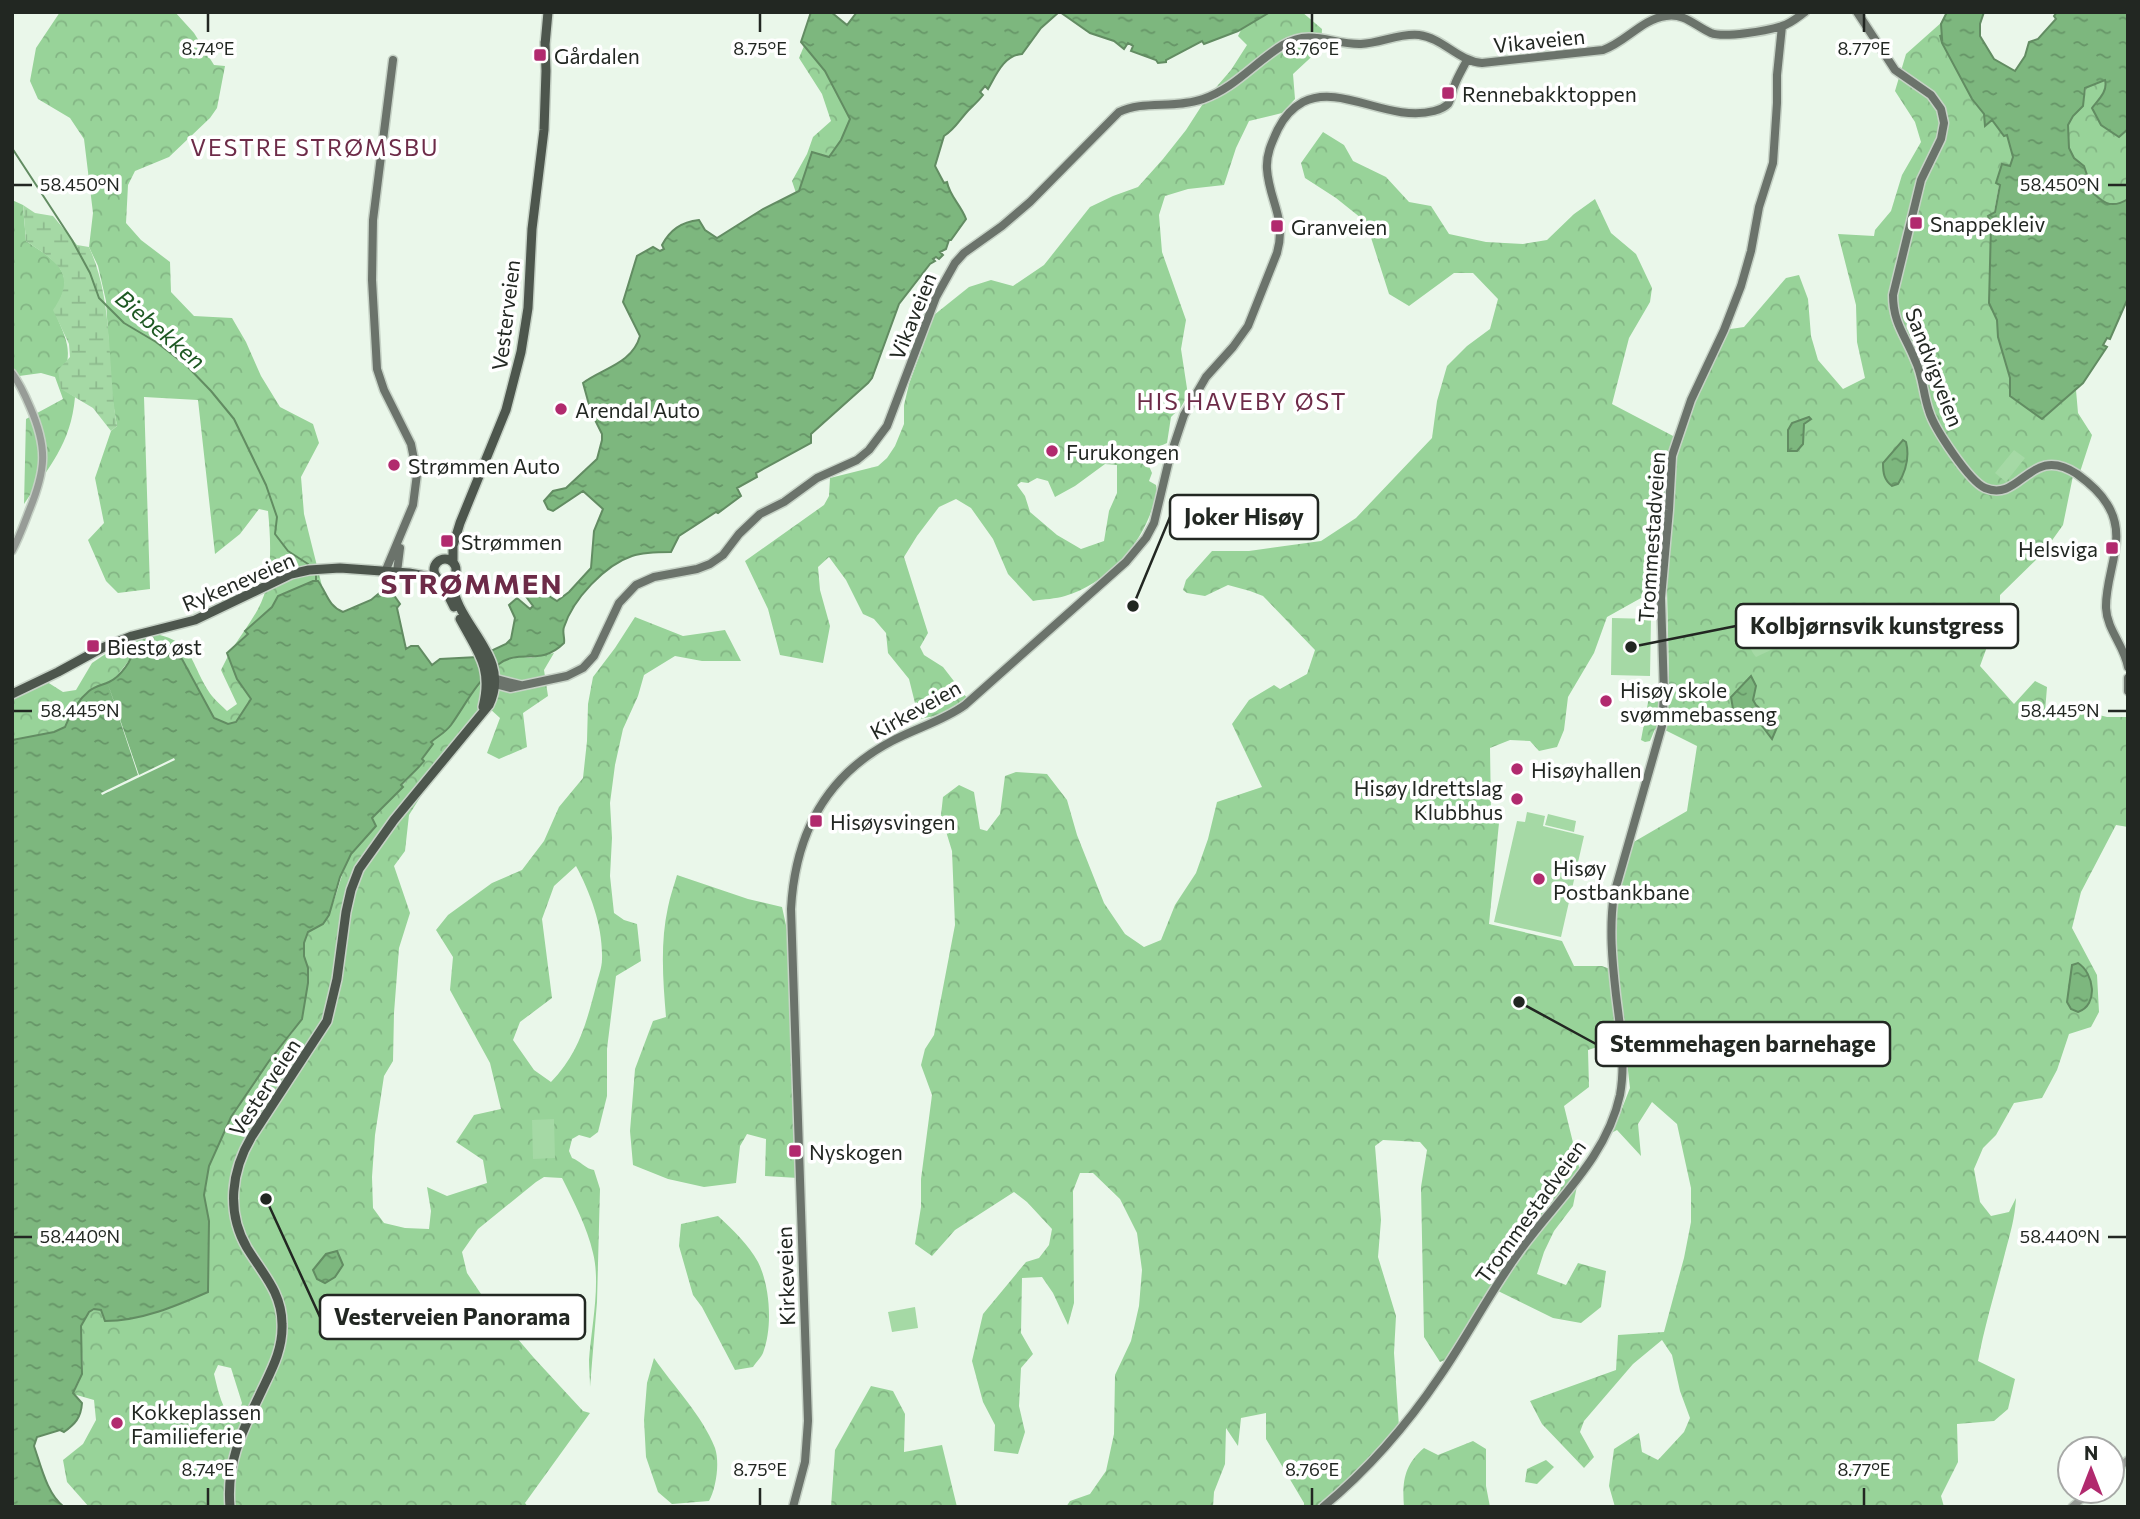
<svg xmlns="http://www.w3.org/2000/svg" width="2140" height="1519" font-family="Commissioner,sans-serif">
<defs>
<pattern id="forest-crowns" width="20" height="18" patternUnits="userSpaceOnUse" patternTransform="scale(1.75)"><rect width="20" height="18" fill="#98d399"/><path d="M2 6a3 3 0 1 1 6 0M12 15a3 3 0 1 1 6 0" fill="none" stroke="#83b584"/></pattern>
<pattern id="wetland-marsh" width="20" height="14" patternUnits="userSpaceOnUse" patternTransform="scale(1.75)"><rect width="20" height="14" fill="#a5d9a5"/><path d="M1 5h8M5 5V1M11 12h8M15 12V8" fill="none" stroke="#8eba8e"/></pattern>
<pattern id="water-ripples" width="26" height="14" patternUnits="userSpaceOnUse" patternTransform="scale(1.75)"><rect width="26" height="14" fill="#7db77e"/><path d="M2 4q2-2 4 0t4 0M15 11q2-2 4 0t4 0" fill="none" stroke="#669567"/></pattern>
</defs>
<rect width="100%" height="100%" fill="#eaf7ea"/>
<path fill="url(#forest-crowns)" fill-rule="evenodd" d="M60 12H175L194 33 214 65 225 66 217 108 210 118 169 157 135 171 128 185 126 223 141 240 170 262 171 292 194 316 232 318 246 342 261 376 280 407 313 424 319 443 301 477 304 514 322 586 318 581 278 596 272 607 246 631 248 633 234 646C242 634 251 622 258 609 273 583 271 541 268 511L259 509 240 534 215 554 198 400 144 397 150 589 118 593 106 581 88 540 104 523 95 478 111 431 117 426 112 397 106 301 98 266 89 247 93 213 84 139 70 118 38 99 30 81 36 48Z
M1270 12H1302L1322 29 1321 48 1293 74 1295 99 1282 113 1249 121 1236 148 1224 185 1188 189 1165 196 1159 215 1162 252 1186 320 1181 349 1188 395 1181 407 1171 417 1167 443 1156 448 1148 464 1152 473 1149 481 1156 485C1158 493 1156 499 1153 506 1141 546 1106 584 1065 596 1056 599 1044 599 1033 601L1008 574 993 539 971 508 956 499 939 507 917 536 904 557 928 633 920 647 924 655 943 667 967 698 940 715 919 719 909 679 888 653 886 633 874 619 863 614 846 580 829 557 818 567 820 590 830 626 823 663 780 655 768 609 745 561 824 505 829 496 830 478 878 466 887 458 895 446 904 424V405L909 384 934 315 969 287 991 280 1013 286 1044 265 1090 207 1113 196 1138 187 1163 159 1186 130 1206 99 1231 70 1247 45 1238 36 1242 28ZM1105 464 1117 465V493L1109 511 1104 541 1081 549 1057 535 1030 512 1025 496 1017 485 1021 482 1028 483 1037 478 1048 481 1055 497 1075 486Z
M1942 22V43L1972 99 1984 114 1986 126 1992 120 2004 135 2007 134 2013 157 2010 166 2003 164 1994 212 1988 217 1991 225 1989 303 1997 320 1998 337 2011 383 2042 419 2076 390 2078 413 2092 435 2080 472 2074 471 2063 525 2043 553 2000 595V611L1980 666 2014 704 2035 681 2047 687 2045 712 2091 713 2107 717H2128V827L2116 825 2081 892 2072 928 2097 975 2099 1012 2091 1027 2069 1034 2057 1070 2042 1098 2014 1103 1996 1135 1983 1148 1974 1169 1980 1202 1991 1216 2009 1212 2016 1198C2015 1218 2010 1234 2005 1253 1996 1289 1985 1324 1978 1361L2015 1379 2008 1409 1994 1421 1957 1424 1958 1462 1941 1496 1944 1507H1615L1609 1486 1614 1449 1639 1433 1642 1452 1658 1460 1684 1432 1690 1418 1680 1391 1672 1355 1662 1340 1633 1364 1584 1421 1580 1432 1594 1457 1584 1468 1542 1424 1530 1401 1616 1370 1618 1335 1664 1332 1684 1258 1691 1222V1188L1677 1124 1652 1102 1638 1124 1641 1156 1617 1130 1600 1139 1617 1121 1630 1088 1627 1062 1622 1052 1613 1042 1588 1050 1589 1087 1564 1106 1580 1171 1573 1206 1554 1231 1544 1252 1537 1274 1566 1285 1578 1263 1606 1271 1601 1307 1581 1323 1553 1318 1492 1288 1451 1358 1440 1362 1424 1337 1421 1187 1427 1150 1420 1142 1383 1140 1375 1146 1381 1220 1378 1257 1396 1316 1394 1353 1399 1427 1329 1507H1304V1503L1266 1439V1413L1241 1418 1238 1446 1226 1428 1225 1464 1214 1492 1213 1507H1066L1070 1501 1090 1494 1106 1471 1114 1434 1115 1375 1131 1341 1139 1306 1142 1270 1137 1233 1120 1199 1093 1173H1080L1073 1191 1074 1303 1068 1325 1053 1293 1042 1277 1022 1278 1021 1333 1033 1354 1021 1368 1019 1406 1025 1432 1018 1454 994 1451 995 1425 983 1402 972 1361 983 1314 1026 1262 1039 1258 1049 1245 1052 1229 1027 1202 1014 1192 955 1230 932 1256 915 1244 921 1207V1179L932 1095 921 1065 925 1049 934 1035 955 925 952 851 941 815 943 797 959 785 974 792 980 829 987 831 1000 814 1005 776 1016 772 1047 774 1067 800 1077 835 1104 903 1125 934 1144 947 1161 940 1175 905 1196 873 1208 839 1217 802 1262 787 1232 724 1249 700 1274 685 1280 689 1307 674 1315 650 1263 596 1250 591 1228 585 1205 596 1187 593 1183 590 1186 580 1212 551H1249L1321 541 1356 518 1432 438 1437 401 1447 366 1467 346 1490 329 1498 299 1473 273H1454L1409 306 1389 294 1366 222 1336 198 1305 178 1301 163 1323 132 1344 145 1353 161 1386 177 1409 202 1431 206 1449 234 1486 242 1523 244 1547 240 1574 214 1595 199 1611 233 1636 254 1652 288 1650 302 1629 338 1612 404 1675 437 1724 330 1744 327 1786 278 1799 275 1808 299 1811 336 1818 360 1843 389 1865 378 1857 342 1856 305 1838 234 1874 236 1875 230 1891 211 1902 175 1921 142 1915 122 1895 91 1906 54ZM1667 590 1669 676 1649 697 1641 740 1645 742 1650 741 1655 729 1667 731 1697 746 1687 811 1632 843 1621 879 1616 916 1617 954 1610 969 1602 966H1574L1562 941 1489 924 1499 823 1491 814 1490 748 1510 740 1530 741 1539 751 1557 747 1564 730 1568 697 1594 653 1607 617 1641 598Z
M804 46 825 71 850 119 841 140 829 157 812 152 799 191 796 193 792 181 807 154 813 137 831 121 822 94 799 58Z
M2105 80C2108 91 2099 99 2092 108L2101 125 2119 137 2128 129V199C2108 211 2100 200 2087 187V175L2084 167 2074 158 2069 148 2068 125 2073 116 2083 106 2086 88Z
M12 200 23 205 26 241C56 261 79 273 54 310 70 348 72 348 61 388L75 397C71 444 49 467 24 504L26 419 63 399 55 377 41 373 12 377Z
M635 617 683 636 725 630 741 661H702L675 656 644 675 638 696 623 729 615 765 610 803 612 838 610 876 614 913 624 920 637 924 641 961 616 976 607 1049V1096L598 1132 590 1138 579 1135 572 1139 569 1151 572 1158C580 1161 586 1169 594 1170L600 1189 597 1302 590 1387C590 1378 589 1369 589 1360 591 1329 601 1284 593 1253 587 1227 574 1202 562 1178L544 1177 536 1182 478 1229 462 1252 467 1273 487 1303 534 1358 583 1411 590 1413 525 1503 528 1507H89L67 1482 63 1460 83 1444 96 1420 94 1400 73 1394C76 1387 81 1380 82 1372 86 1356 70 1306 101 1310L103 1317 150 1314 178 1305 208 1291 209 1221 204 1195 209 1166 231 1117 269 1061 293 1032 308 968 304 956V943L308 932C337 920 336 881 350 856 357 845 368 836 376 826L372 818 424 762 422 760 432 745 431 743 458 714 480 681 500 663 516 656 531 658 554 653 544 670 548 696 523 713 527 747 499 759 487 753 500 718 489 708 429 783 409 815 405 851 394 866 410 913 399 948 394 1013 393 1061 384 1076 375 1135 372 1177 373 1208 384 1223 405 1228 429 1229 431 1211 427 1187 447 1196 487 1183 483 1160 456 1142 474 1115 501 1109 490 1063 450 990 453 957 436 930 448 915 492 883 522 870 544 841 559 807 583 778 587 741 588 704 593 677 615 648ZM576 866C591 894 603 927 602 959 602 968 598 977 596 986 586 1024 579 1053 551 1082L534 1070 513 1040 520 1022 552 998 542 919 554 886ZM218 1365 231 1368 242 1403 236 1421C222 1412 218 1390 214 1374Z
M150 633C196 640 189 664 212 696 216 701 222 706 227 711L237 704 221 670 228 656 237 679 251 699 236 722 228 724 214 718 182 659 156 652 141 645 113 681 92 688 70 715 65 727 54 732 12 740V693L44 680 63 692 76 690 92 663 116 647Z
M677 875 748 899 782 907 790 943 798 1178 765 1176 766 1139 747 1134 740 1146 736 1183 704 1187 668 1179 633 1165 630 1131 635 1069 653 1021 666 1017C663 981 660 943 668 907 670 896 674 886 677 875Z
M718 1216C732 1229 749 1245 758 1262 770 1286 773 1327 763 1353 761 1358 756 1362 753 1367L735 1370 702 1307 693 1295 679 1246 681 1224Z
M654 1358C674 1387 702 1415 715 1448 720 1463 716 1488 709 1501L672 1504 658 1492 646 1457 644 1420 647 1383Z
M871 1386 893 1391 905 1414 904 1452 942 1445 957 1507H831L835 1450Z
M1473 1441 1486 1449V1486L1490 1507H1404C1402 1482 1404 1465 1424 1448L1438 1455Z
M1546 1460 1554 1467 1537 1484 1525 1482 1527 1469Z"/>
<path fill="url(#wetland-marsh)" d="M23 205 35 213 53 216 77 245 89 247C114 301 107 367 117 426L111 431 93 408 61 389 58 370 70 357 69 344 53 310C79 273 55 261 26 241Z
M1779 617 1789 621V630L1773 649 1756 657C1746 645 1744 628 1761 620 1766 618 1774 618 1779 617Z"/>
<path fill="#a5d9a5" d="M2014 450 2025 458 2006 482 1995 473Z
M1612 618 1651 619 1650 676 1611 675Z
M1527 812 1545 816 1543 826 1584 836 1561 937 1494 922 1517 821 1525 822Z
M1548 814 1576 821 1574 832 1545 825Z
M554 1119 555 1158 533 1159 532 1120Z
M915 1307 918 1328 892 1332 888 1312Z"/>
<path fill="url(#water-ripples)" stroke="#628c62" stroke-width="2" d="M811 12H831L847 25 857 12H1059L1041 28 1022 54C1004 55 996 75 988 89L985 86 980 92 983 95C977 103 971 107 966 113 959 121 954 130 944 136L935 166 944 183 947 182C950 197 961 205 966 219L951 240H949L946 249 940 252 943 255 939 259 936 257 933 259 935 261 930 264 899 304 872 378 868 383 811 434V443L756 473 757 477 737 488 741 496 718 513 716 512 679 536 671 552C659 552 644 552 632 556 605 565 573 599 564 627 562 632 565 638 564 643 540 667 520 648 499 664 477 680 466 704 451 725 445 733 438 736 431 742L433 744 422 759 424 761C416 771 408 777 401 785L403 787 372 818 376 826 351 854 340 877 329 915 323 924 308 932 304 943V956L308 968V983L302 1019 269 1061 231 1117 209 1166 204 1195 209 1221 208 1292C176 1306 141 1321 105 1321L101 1310 94 1309 89 1312 81 1326 82 1374 73 1393 82 1403C81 1418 75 1424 64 1432L60 1430 37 1437 34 1446C41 1466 47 1494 64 1507H12V740L54 732 65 727C70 714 78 700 89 691 95 686 103 685 109 682 120 677 134 659 133 647L141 645 156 652 182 659 214 718 228 724 236 722 251 699 237 679 227 653 248 634 245 631 272 607 278 596 313 581H318C327 593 328 606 343 612L371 600 383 590 391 591 400 604 397 608 406 649 411 646H418L432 665 440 659 478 657 506 644 511 639 515 618 509 605 517 598 530 609 533 606 513 579 544 576 534 580 533 586 557 601 569 592 591 568 594 531 603 509 583 491 553 511 548 509 544 501 553 491 566 488 597 459 602 440V434L591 412 583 383C603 368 632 364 640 336L623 302 637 256 653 247 660 251 664 249 662 245C670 230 681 222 699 220L705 230 717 238 763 209 799 191 812 152 829 157 841 140 850 119 825 71 801 42Z
M1060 12H1270L1238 31 1204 44 1202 41 1166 60V62L1158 63 1156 60 1131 51 1133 46 1128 43 1124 49 1114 41 1090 33Z
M1947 12H1984L1980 24V36L1994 59 2015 71 2025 56 2029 42 2038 39 2056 19 2054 16 2057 12H2128V129L2119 137 2101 125 2092 108C2099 99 2108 91 2105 80L2085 88 2083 106 2073 116 2068 125 2069 148 2074 158 2084 166 2087 175V187C2100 200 2109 211 2128 199V298L2110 339 2107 338 2103 345 2107 347 2083 383 2042 419 2010 396V378L1998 337 1997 320 1989 303 1991 225 1988 216 1995 212 2000 185 1996 183 2002 164 2010 166 2013 157 2007 135 2004 136 1992 120 1985 126 1984 114 1972 99 1942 43 1940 35 1942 38 1941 24Z
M1809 417 1811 419 1804 424 1803 444 1797 451H1788V430L1792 423Z
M1903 440 1906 442C1910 458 1906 471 1898 484L1892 486C1884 480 1883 473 1883 463Z
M1751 676 1756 686 1753 700 1756 705 1778 725 1772 739 1756 718 1738 713 1733 709 1731 697Z
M2078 963C2094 973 2099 1005 2078 1012L2071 1009 2067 1002 2072 965Z
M337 1251 343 1265 335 1277 325 1283 317 1279 313 1270 326 1254Z"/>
<path fill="#eaf7ea" d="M108 684 139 775 174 758 175 760 102 795 101 793 138 775Z"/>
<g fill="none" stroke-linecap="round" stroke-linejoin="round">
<path stroke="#628c62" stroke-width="2" d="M12 148 72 240 90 273 99 298 124 323 156 342 186 365 211 391 234 419 266 485 277 517 275 534 288 551 308 564
M316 576V581"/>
<defs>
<path id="tertiary" d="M12 373C20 384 25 395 30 407 48 448 46 470 29 511 24 524 19 538 12 551
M2112 1473 2128 1460
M2072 1507 2091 1491"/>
<path id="secondary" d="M1857 12 1895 70 1931 95 1941 109 1944 123 1941 139 1921 180 1893 295C1893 323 1905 335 1915 360 1923 376 1923 394 1929 411 1934 428 1969 481 1985 488 2021 503 2030 443 2077 474 2088 482 2100 492 2107 504 2129 538 2105 572 2106 608 2107 630 2124 645 2128 667
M385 572 413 505 417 474 411 444 384 390 377 369 372 280 373 220 393 60
M397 572 400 548
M2128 678V691
M489 681 496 679 520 685
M491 683 510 688 567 676 583 668 594 656 619 603 636 585 654 577 697 569 710 564 723 555 739 534 760 514 784 502 817 478 857 460 869 450 887 426 936 297 955 263 964 253 1002 226 1030 202 1119 112C1143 100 1175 109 1203 99 1235 88 1255 62 1283 45 1311 28 1333 45 1361 44 1381 43 1399 33 1419 35 1443 38 1458 61 1482 63L1603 50C1626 42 1642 19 1666 16 1685 13 1695 26 1711 33 1724 38 1767 31 1782 26 1790 24 1798 17 1805 12
M793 1507 805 1462 808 1421 791 909C795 836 825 776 892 741 916 728 943 721 965 705L1126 562 1146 538 1154 523 1169 460 1184 415 1206 377 1233 347 1248 326 1277 253C1287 218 1269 201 1267 169 1266 154 1272 142 1278 129 1284 117 1292 108 1303 102 1341 83 1389 123 1434 111 1438 110 1444 108 1448 104 1452 98 1452 90 1455 84 1458 76 1463 68 1467 60
M1323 1507C1369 1469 1407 1425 1440 1376 1467 1337 1489 1294 1517 1255 1553 1203 1606 1160 1620 1095 1626 1062 1620 1027 1616 995 1612 960 1609 928 1614 894L1662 726 1664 694 1661 598 1669 510 1672 456 1691 400 1724 330 1741 286 1751 251 1759 207 1773 163 1777 103V75L1782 26"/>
<path id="primary" d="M545 45 548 12
M434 570a11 11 0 1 1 22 0a11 11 0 1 1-22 0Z
M453 562V546L460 523 506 410 521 352 528 308 532 229 544 130 546 71 545 42
M441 581 454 607
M460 619C478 653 493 667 483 707
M12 694 58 672 102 648 132 636 195 620 291 574 309 570 340 568 409 573 437 578
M230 1507C226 1461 243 1430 262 1390 272 1369 283 1349 282 1324 282 1293 263 1274 247 1248 226 1212 231 1171 252 1136L327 1021 337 979 346 912 351 890 359 869 394 820 489 705C513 654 454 626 452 579"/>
</defs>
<use href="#tertiary" stroke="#c6d2c6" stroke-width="10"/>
<use href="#secondary" stroke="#c6d2c6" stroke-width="11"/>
<use href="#primary" stroke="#c6d2c6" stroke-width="12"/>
<use href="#tertiary" stroke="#979c97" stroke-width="7"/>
<use href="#secondary" stroke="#6b736b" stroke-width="8"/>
<use href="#primary" stroke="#4d564d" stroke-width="9"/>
</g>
<path fill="none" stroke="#222722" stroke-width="2.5" d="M208 14V32M760 14V32M1312 14V32M1864 14V32M14 185H32M2108 185H2126M14 711H32M2108 711H2126M14 1237H32M2108 1237H2126M208 1488V1505M760 1488V1505M1312 1488V1505M1864 1488V1505"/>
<g fill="#b12a6e" stroke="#fff" stroke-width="2.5">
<rect x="533" y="48" width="14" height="14" rx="3.5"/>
<rect x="1441" y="86" width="14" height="14" rx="3.5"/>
<rect x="1909" y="216" width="14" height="14" rx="3.5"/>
<rect x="1270" y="219" width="14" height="14" rx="3.5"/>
<circle cx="561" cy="409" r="7"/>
<circle cx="1052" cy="451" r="7"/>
<circle cx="394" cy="465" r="7"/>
<rect x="440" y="534" width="14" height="14" rx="3.5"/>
<rect x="2105" y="541" width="14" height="14" rx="3.5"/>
<rect x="86" y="639" width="14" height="14" rx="3.5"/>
<circle cx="1606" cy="701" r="7"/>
<circle cx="1517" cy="769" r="7"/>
<circle cx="1517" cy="799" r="7"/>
<rect x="809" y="814" width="14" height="14" rx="3.5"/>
<circle cx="1539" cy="879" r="7"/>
<rect x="788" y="1144" width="14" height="14" rx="3.5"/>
<circle cx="117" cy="1423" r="7"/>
</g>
<g text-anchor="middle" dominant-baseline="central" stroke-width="7" stroke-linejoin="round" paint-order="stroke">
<g font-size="21" fill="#222722" stroke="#fff">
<text transform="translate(1539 40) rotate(-6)">Vikaveien</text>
<text transform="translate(505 315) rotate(-83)">Vesterveien</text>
<text transform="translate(912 316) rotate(-68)">Vikaveien</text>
<text transform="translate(1935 367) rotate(69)">Sandvigveien</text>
<text transform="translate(1651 537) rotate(-86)">Trommestadveien</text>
<text transform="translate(238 581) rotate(-23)">Rykeneveien</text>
<text transform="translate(915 709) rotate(-29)">Kirkeveien</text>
<text transform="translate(264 1087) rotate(-57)">Vesterveien</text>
<text transform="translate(1530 1211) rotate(-54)">Trommestadveien</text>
<text transform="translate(785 1276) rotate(-92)">Kirkeveien</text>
</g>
<g font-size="21" fill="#222722" stroke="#fff" text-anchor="start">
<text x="554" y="55">Gårdalen</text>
<text x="1462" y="93">Rennebakktoppen</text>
<text x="1930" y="223">Snappekleiv</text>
<text x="1291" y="226">Granveien</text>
<text x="575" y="409">Arendal Auto</text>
<text x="1066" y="451">Furukongen</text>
<text x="408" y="465">Strømmen Auto</text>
<text x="461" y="541">Strømmen</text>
<text x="2098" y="548" text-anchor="end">Helsviga</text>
<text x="107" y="646">Biestø øst</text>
<text x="1620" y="689">Hisøy skole<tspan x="1620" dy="24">svømmebasseng</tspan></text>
<text x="1531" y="769">Hisøyhallen</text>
<text x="1503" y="787" text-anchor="end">Hisøy Idrettslag<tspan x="1503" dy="24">Klubbhus</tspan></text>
<text x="830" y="821">Hisøysvingen</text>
<text x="1553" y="867">Hisøy<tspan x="1553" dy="24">Postbankbane</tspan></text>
<text x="809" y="1151">Nyskogen</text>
<text x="131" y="1411">Kokkeplassen<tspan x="131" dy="24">Familieferie</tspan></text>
</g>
<g font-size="23" letter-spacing="2" fill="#6d2b48" stroke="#fff">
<text x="315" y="147">VESTRE STRØMSBU</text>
<text x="1242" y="401">HIS HAVEBY ØST</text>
</g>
<g font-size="23" font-style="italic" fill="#1d5822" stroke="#fff">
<text transform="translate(161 329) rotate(40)">Biebekken</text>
</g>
<g font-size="28" font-weight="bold" letter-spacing="2" fill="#6d2b48" stroke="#fff">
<text x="472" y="583">STRØMMEN</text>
</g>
</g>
<g font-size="18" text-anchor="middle" fill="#222722" stroke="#fff" stroke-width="7" stroke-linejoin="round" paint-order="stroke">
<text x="208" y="55">8.74°E</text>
<text x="760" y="55">8.75°E</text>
<text x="1312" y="55">8.76°E</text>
<text x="1864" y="55">8.77°E</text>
<text x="80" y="191">58.450°N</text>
<text x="2060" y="191">58.450°N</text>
<text x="80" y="717">58.445°N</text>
<text x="2060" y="717">58.445°N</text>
<text x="80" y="1243">58.440°N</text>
<text x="2060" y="1243">58.440°N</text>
<text x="208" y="1476">8.74°E</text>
<text x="760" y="1476">8.75°E</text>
<text x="1312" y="1476">8.76°E</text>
<text x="1864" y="1476">8.77°E</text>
</g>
<path fill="none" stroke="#222722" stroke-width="2.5" d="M1133 606L1170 517M1631 647L1736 626M1519 1002L1596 1044M266 1199L320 1317"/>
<g fill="#222722" stroke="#fff" stroke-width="2.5">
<circle cx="1133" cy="606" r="7"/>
<circle cx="1631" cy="647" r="7"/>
<circle cx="1519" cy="1002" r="7"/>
<circle cx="266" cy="1199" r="7"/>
</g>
<g fill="#fff" stroke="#222722" stroke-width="2.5">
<rect x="1170" y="495" width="148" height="44" rx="7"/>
<rect x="1736" y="604" width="282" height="44" rx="7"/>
<rect x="1596" y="1022" width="294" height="44" rx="7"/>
<rect x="320" y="1295" width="265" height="44" rx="7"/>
</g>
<g font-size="23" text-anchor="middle" font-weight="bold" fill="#222722">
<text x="1244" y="525">Joker Hisøy</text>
<text x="1877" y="634">Kolbjørnsvik kunstgress</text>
<text x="1743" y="1052">Stemmehagen barnehage</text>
<text x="452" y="1325">Vesterveien Panorama</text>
</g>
<rect width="2140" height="1519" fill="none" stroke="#222722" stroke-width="28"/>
<g transform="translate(2091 1470)"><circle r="33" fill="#ffffff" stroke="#a7a9a7" stroke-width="2"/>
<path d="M0-5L12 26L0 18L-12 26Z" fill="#b12a6e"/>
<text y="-10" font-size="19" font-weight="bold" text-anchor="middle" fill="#222722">N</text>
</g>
</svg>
